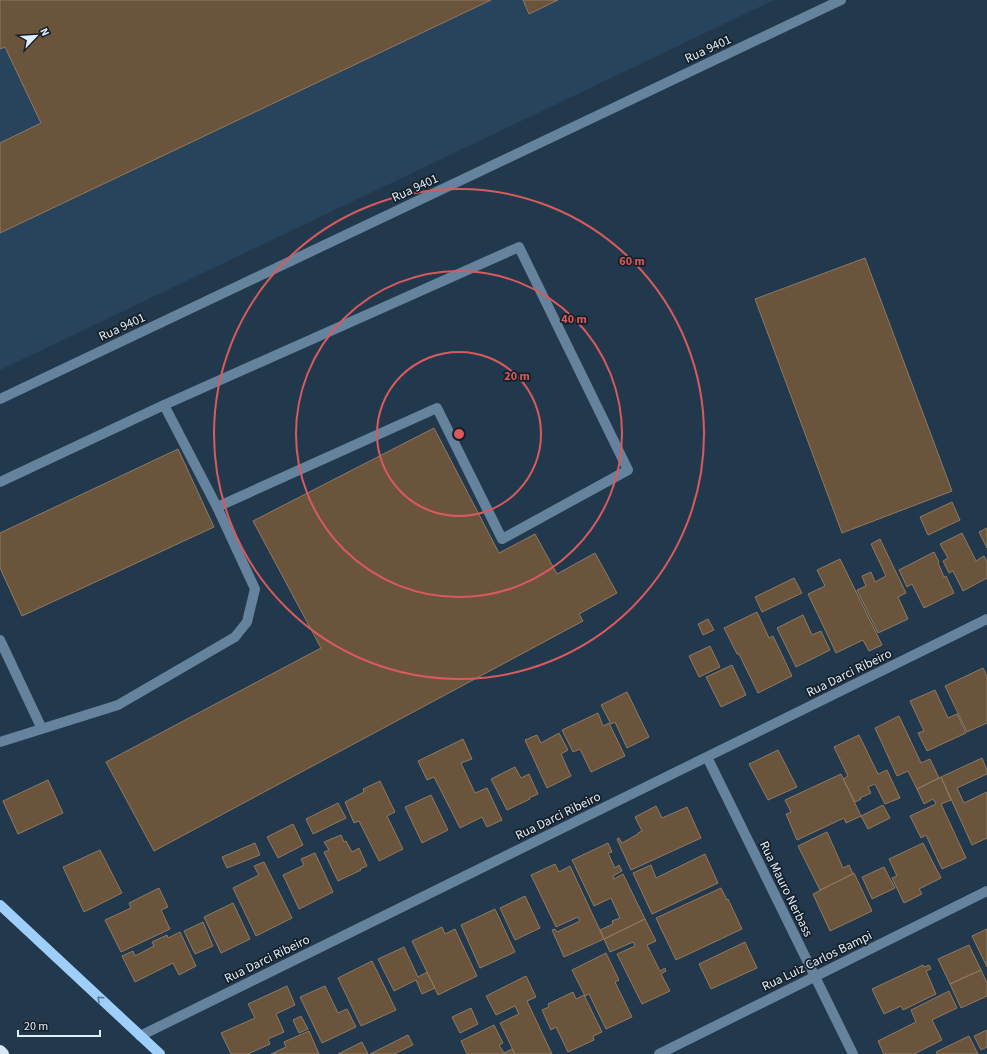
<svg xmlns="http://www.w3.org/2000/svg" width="987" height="1054" font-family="'Source Sans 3',sans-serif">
<rect width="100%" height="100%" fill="#22394d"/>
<path fill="#27445c" d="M0 0H774L0 370Z"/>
<path fill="#6a543c" stroke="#907960" d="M0 0H491L0 233V143L41 123 5 47 0 49Z
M523 0H558L529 14Z
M865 258 952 491 842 533 755 299Z
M434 428 499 553 535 534 557 574 595 553 617 593 579 614 583 621 154 851 106 762 321 648 253 521Z
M178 449 214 527 22 616 0 568V533Z
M952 502 960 520 928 535 920 517Z
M987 528V548L979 532Z
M962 533 976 561 984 556 987 562V578L963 591 953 571 949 573 943 561 948 558 940 544Z
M880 539 906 593 898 597 908 619 878 633 857 590 866 586 862 576 871 572 875 582 886 576 871 544Z
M934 552 939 562 938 563 944 577 946 576 954 593 924 608 912 584 907 587 899 570Z
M840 559 882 645 869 651 863 640 836 653 808 594 825 586 817 570Z
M794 578 802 593 762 612 755 597Z
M757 612 769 638 773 636 792 676 758 693 739 654H737L724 628Z
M803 615 812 635 821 631 830 650 796 667 777 628Z
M708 619 714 630 703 635 698 624Z
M710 646 720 667 699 677 689 656Z
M732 665 746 695 721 707 706 677Z
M983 668 987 676V723L967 732 945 686Z
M935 690 948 718 957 714 966 733 927 751 918 733 924 731 910 701Z
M627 692 649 737 627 748 615 722 611 724 601 705Z
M598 713 603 726 609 723 625 756 591 772 580 749 573 752 562 730Z
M899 716 921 763 930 759 939 778 917 789 908 771 897 776 875 728Z
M559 733 568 750 561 754 571 776 547 788 525 740 537 735 541 743Z
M859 735 878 774 887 770 900 798 885 804 875 784 868 787 871 793 860 798 861 799 855 802 843 779 848 776 834 747Z
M463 739 472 759 461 763 475 793 487 788 502 820 487 827 482 817 460 828 434 777 427 780 418 761Z
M778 750 797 787 768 800 749 764Z
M982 758 987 770V774L957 788 964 803 987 792V838L972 845 941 777Z
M515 767 521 778 529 774 538 794 529 798 530 799 507 810 491 779Z
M841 774 861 816 846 823 844 818 797 840 786 814 791 812 785 800Z
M941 777 951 800 941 804 966 858 942 869 926 835 921 838 910 816 936 804 933 799 924 804 917 789Z
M48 780 63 813 18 834 3 801Z
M380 781 395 812 387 816 403 849 379 861 359 821 354 823 345 802 364 792 363 789Z
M431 795 448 830 422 843 405 807Z
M338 803 346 818 313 834 306 819Z
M883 805 890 818 868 829 861 816Z
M656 806 662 818 687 807 701 838 631 870 617 839 619 838 622 843 638 834V833L642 831 635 817Z
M293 824 303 845 278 858 267 837Z
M827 832 843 868 849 865 853 874 820 890 798 846Z
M341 835 344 842 346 841 352 852 359 848 367 866 360 869 361 870 338 881 324 852 329 850 324 842Z
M255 843 260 855 227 868 222 857Z
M608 843 612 852 608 853 615 868 619 865 622 871 613 876 614 879 623 874 645 919 604 939 600 930 613 924 612 921 620 918 611 898 594 906 572 860Z
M923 843 941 878 919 889 922 894 904 903 892 878 897 876 889 859Z
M100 850 122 893 84 912 63 867Z
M315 853 333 892 299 909 283 875 304 865 301 859Z
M705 854 718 883 652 914 633 873 651 865 656 878Z
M264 862 292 918 256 936 233 888 259 875 254 866Z
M555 864 559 872 570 866 604 939 564 957 552 930 555 929 557 932 580 921 578 917 556 927 531 875Z
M884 867 895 888 872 899 862 877Z
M854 873 872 911 830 931 813 894Z
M159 888 168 907 161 910 170 929 121 952 105 920 131 908 129 903Z
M721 888 727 900 728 899 742 929 676 960 656 918Z
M525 896 540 928 515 940 500 908Z
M233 903 250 939 221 953 204 917Z
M495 909 515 952 480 968 461 925Z
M645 919 656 941 647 945 660 971 665 968 666 971 661 974 670 991 642 1004 617 954 635 946 633 942 610 952 604 939Z
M203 922 213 946 195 954 184 931Z
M442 927 445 934 455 929 477 976 438 995 412 941Z
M987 929V967L972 936Z
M180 932 196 966 179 975 173 963 135 982 122 956 133 951 135 956 154 946 152 942 167 935 168 938Z
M745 942 757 968 711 989 699 964Z
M969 945 981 970 950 984 938 959Z
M404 947 418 977 427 972 435 988 422 994 416 980 394 991 378 959Z
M606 953 619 980 615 982 632 1017 606 1029 589 994 585 996 572 970Z
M372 961 396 1010 361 1026 338 978Z
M923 965 924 967 929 965 931 969 926 971 936 994 903 1010 901 1006 884 1014 872 989Z
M981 970 987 983V996L961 1008 950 984Z
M526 976 536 997 527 1001 552 1054H515L500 1023 519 1014 515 1006 496 1015 486 996Z
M287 986 295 1005 276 1014 284 1032 268 1039 270 1044 248 1054H231L221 1033 255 1018 248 1004Z
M325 986 338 1013 347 1009 356 1027 322 1043 300 997Z
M949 991 957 1008 932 1020 942 1040 914 1054H884L878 1041 916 1022 911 1010Z
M573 992 576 999 584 995 602 1032 593 1036 594 1040 568 1052 556 1027 551 1030 542 1010 549 1007 548 1004Z
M471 1008 478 1024 460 1033 452 1017Z
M301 1016 308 1029 299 1033 293 1020Z
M494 1025 503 1043 499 1045 504 1053 512 1049 515 1054H467L461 1041Z
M987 1030V1047L981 1050 974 1036Z
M309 1031 319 1054H271L286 1047 284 1042Z
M408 1035 413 1045 394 1054H370Z
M969 1036 978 1054H937L936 1052Z
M362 1042 368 1054H338Z"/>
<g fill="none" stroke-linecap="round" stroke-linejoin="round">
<path stroke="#66839e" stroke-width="10" d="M0 399 841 0
M0 482 164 405 519 247 628 470 502 539 437 408 217 507
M0 640 42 729
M0 742 118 705 235 637 247 622 255 589 217 507 164 405
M707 757 853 1054
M140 1036 987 619
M659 1054 987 891"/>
<path stroke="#9ecefa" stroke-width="10" d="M0 905 160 1054"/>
<path stroke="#d9e7f4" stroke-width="12" d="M0 1051 3 1054"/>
</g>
<defs><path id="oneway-chevron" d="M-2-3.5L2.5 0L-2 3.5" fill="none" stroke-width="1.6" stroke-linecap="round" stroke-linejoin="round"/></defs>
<use stroke="#5a7691" href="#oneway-chevron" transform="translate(100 999) rotate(-137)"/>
<g fill="none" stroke="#d95a5d" stroke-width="2">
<circle cx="459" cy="434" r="82"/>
<circle cx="459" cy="434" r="163"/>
<circle cx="459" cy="434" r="245"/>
</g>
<g text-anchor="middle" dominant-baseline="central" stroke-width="3.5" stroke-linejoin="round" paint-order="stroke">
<g font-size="13" fill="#e1effc" stroke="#151f28">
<text transform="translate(708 49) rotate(-25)">Rua 9401</text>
<text transform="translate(415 188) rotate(-25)">Rua 9401</text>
<text transform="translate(122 327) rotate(-25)">Rua 9401</text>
<text transform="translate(849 673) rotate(-26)">Rua Darci Ribeiro</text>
<text transform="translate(558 816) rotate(-26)">Rua Darci Ribeiro</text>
<text transform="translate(786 889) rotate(64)">Rua Mauro Nerbass</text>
<text transform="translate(267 959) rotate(-26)">Rua Darci Ribeiro</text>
<text transform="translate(817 961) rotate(-26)">Rua Luiz Carlos Bampi</text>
</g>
</g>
<circle cx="459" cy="434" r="6" fill="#d95a5d" stroke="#151f28" stroke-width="2"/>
<g font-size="12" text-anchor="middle" font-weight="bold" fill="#d95a5d" stroke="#151f28" stroke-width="3.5" stroke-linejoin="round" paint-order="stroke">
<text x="632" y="265">60 m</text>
<text x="574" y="323">40 m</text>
<text x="517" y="380">20 m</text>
</g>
<g transform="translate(36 36) rotate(65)" stroke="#151f28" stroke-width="3" paint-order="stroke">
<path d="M0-3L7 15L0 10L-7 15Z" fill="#e1effc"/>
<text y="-6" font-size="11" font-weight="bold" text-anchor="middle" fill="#e1effc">N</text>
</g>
<path d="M18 1030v6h82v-6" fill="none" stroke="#e1effc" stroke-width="2"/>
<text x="24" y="1030" font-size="12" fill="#e1effc" stroke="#151f28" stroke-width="3" paint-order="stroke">20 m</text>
</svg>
